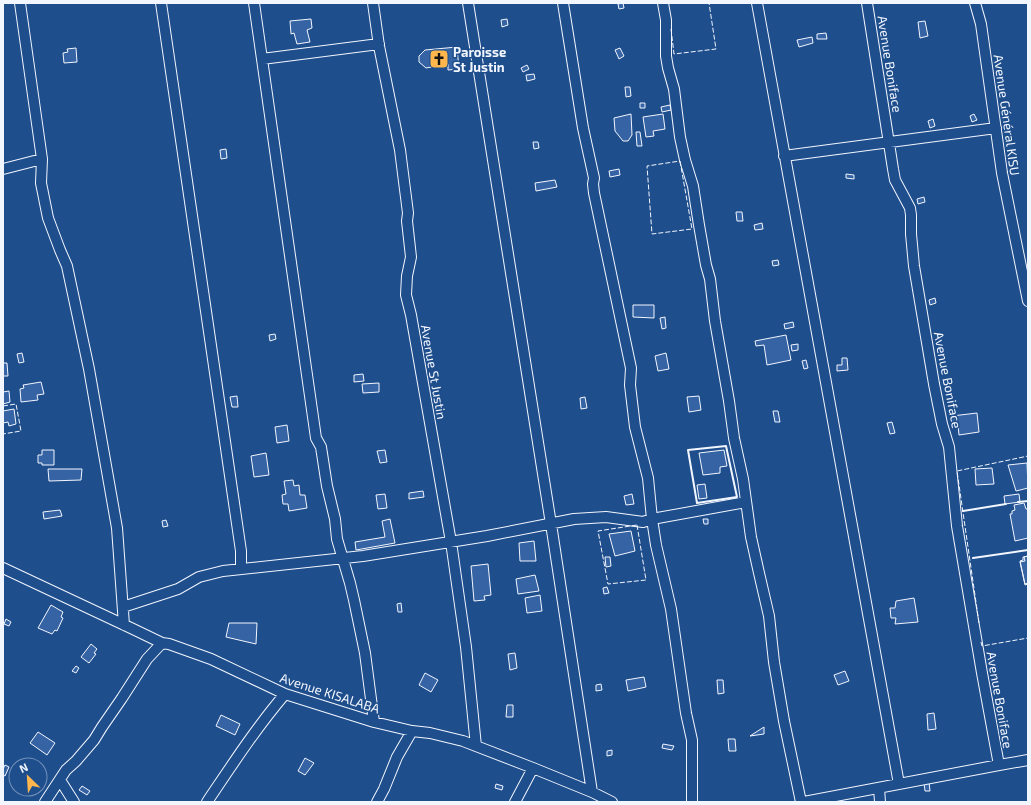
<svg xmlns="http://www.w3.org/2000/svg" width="1031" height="805" font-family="'Exo 2',sans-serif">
<rect width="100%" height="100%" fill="#1f4e8c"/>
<path fill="#3563a3" stroke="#f2f6ff" d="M623 3 624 8 619 9 618 4Z
M311 19 312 28 307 30 310 42 297 44 294 33 291 34 290 21Z
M507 19 508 25 502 27 501 20Z
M925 21 928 36 920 38 918 22Z
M826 33 827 39H817V34Z
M812 37 813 43 799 47 797 40Z
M457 47 459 69 448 70V64L426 68 419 62V56L425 50Z
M76 48 77 62 64 63 63 53 68 52 67 49Z
M620 48 624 56 619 59 615 50Z
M527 65 529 69 523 72 521 68Z
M534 74 535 79 527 81 526 75Z
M625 87H630L631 96 626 97Z
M640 103H645V108H640Z
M670 105 671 110 662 112 661 107Z
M631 114 632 135 628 141H623L615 131 614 118Z
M663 114 665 129 653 131 654 136 646 137 643 117Z
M974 114 977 120 972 122 970 116Z
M933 119 935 126 930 128 928 121Z
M636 132H640L642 146H637Z
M533 142H538L539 148 534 149Z
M226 149 227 158 221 159 220 150Z
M619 169 620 175 610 177 609 171Z
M846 174 854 175V179L846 178Z
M555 180 557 187 536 191 535 183Z
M924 197 925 202 918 204 917 199Z
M736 212H742L743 221H737Z
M762 223 763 229 755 230 754 225Z
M778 260 779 265 773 266 772 261Z
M935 298 936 303 930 305 929 300Z
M633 305H654V318L633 317Z
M665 317 666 328 662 329 660 318Z
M793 322 794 327 785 329 784 324Z
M275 334 276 339 270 341 269 335Z
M786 335 791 360 767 365 764 345 756 346 755 341Z
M798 344V350L792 351 791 345Z
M22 353 24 362 19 363 17 354Z
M666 353 669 369 658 371 655 356Z
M842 358H847L848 370 837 371V365H842Z
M806 360 808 368 804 369 802 361Z
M3 363H7L8 376H3Z
M363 374 364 381 354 382V375Z
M41 382 44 394 37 395 38 400 21 402 20 389 24 388 23 385Z
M379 383V392L363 393 362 384Z
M9 391 10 402 3 404V392Z
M237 396 238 407H232L230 397Z
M699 396 701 410 689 412 687 397Z
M585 397 587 408 581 409 580 398Z
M14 409 16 424 9 426 8 422 3 423V411Z
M773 411H778L780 422H775Z
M977 413 979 432 959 435 958 425 953 426 952 416Z
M892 422 895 433 890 434 887 423Z
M287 425 289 441 277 443 275 427Z
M42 450H54V465H42V463H38V455H42Z
M385 450 387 462 380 463 377 451Z
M724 450 727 466 720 467V473L703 475 699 453Z
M266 453 269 475 254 477 251 456Z
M1027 463 1028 488 1016 491 1008 465Z
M992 468 994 484 976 485 975 469Z
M48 469H82L81 480 49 481Z
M293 480 294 486 299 485 300 495H305L307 508 289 511 288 504H283L282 495 286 494 284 481Z
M705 484 707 498 699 499 697 485Z
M423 491 424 497 409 499V493Z
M385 494 387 508 378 509 376 495Z
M632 494 634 504 626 505 624 496Z
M1019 494 1020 502 1005 504 1004 496Z
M1024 503 1026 509H1028V538L1015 541 1010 514H1012V511L1015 510 1014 505Z
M60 510 62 516 44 519 43 512Z
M390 519 395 543 356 550 355 542 385 537 382 521Z
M703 519H708V524H704Z
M166 520 168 526 163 527 162 521Z
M631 531 635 551 615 556 609 534Z
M534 541 536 561H520L519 543Z
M1028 556V584L1025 585 1020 562 1025 561 1024 557Z
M1028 556V583L1025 584 1020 561 1023 560V557Z
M605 557H610L611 566 606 567Z
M488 564 491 595 484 596 485 600 474 601 471 566Z
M535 575 539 591 518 594 516 579Z
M607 587 609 593 604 594 603 588Z
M540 595 542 611 527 613 525 598Z
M914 598 918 622 895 624 896 618H891L890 608H895L896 601Z
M401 603 402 612H398L397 604Z
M51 605 63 612 61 617 63 618 57 631 55 630 52 634 38 628Z
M6 619 11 622 9 626 4 624Z
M229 623H257L256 644 226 637Z
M91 644 97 649 94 653 96 654 89 663 81 657Z
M515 653 517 668 510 670 508 654Z
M76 666 79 668 76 673 72 671Z
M845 671 849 681 838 685 834 675Z
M425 673 438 680 431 692 419 685Z
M644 677 646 687 628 691 626 680Z
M717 680H723L724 693 718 694Z
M601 684 602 690 596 691V685Z
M507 705H513V717H506Z
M934 713 936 729 928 730 927 714Z
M221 715 240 724 235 735 216 726Z
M764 727V734L750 736Z
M38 732 55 743 47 755 30 743Z
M728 739H735L736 751H729Z
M663 744 674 746 672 750 662 748Z
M612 750V755L607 756V751Z
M305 758 314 763 305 775 298 771Z
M5 765 9 767 5 776 3 775V769Z
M929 782 930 791H925L924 783Z
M496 784 503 786 502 790 495 788Z
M82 786 90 791 87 795 79 790Z"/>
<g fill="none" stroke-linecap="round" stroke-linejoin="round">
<defs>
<path id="minor" d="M20 3 42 159 41 183 48 218 60 250 67 266 89 369 117 528 124 625
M161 3 241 551V569
M254 3 316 438 321 447 327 486 335 519 337 539 350 583 354 600 365 653 374 722
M373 3 379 46 400 150 408 213 407 221 411 257 407 276 406 295 411 315 451 542 466 647 476 746
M468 3 551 524 592 792
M563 3 583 128 594 178 593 184 594 193 631 368 630 385 635 427 648 478 652 519 656 545 671 609 686 713 692 740V802
M663 3 666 20V56L668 68 674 89 680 137 685 160 693 186 699 225 706 265 710 279 715 321 729 401 734 438 743 479 751 537 759 573 769 616 774 662 784 721 801 802
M757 3 899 784
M867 3 893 169 895 180 910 208 911 215V234L914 266 934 384 942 424 949 447 957 526 982 673 999 765
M975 3 981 24 1002 173 1028 301
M262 59 379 44
M784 156 996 128
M3 169 42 159
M3 568 133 629 162 643 169 644 211 659 285 694 374 722 412 731 430 733 463 741 533 768 592 792 612 802
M123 607 178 589 199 577 223 571 363 556 487 536 574 519 606 517 643 522 652 519 746 502
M60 780 74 802
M879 788 880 802
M45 802 66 770 76 761 94 740 102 727 122 698 147 659 162 643
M207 802C232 765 256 728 285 694
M377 802 384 789 397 757 412 731
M515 802 533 768
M804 802 999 765 1028 760"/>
</defs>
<use href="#minor" stroke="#f2f6ff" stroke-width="12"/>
<use href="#minor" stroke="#1f4e8c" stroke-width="10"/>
<path stroke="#f2f6ff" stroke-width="1" stroke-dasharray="5 2" stroke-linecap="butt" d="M671 29 674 54 716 49 709 3
M680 161 692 229 652 234 647 166Z
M3 406 16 404 21 431 3 434
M637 525 646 580 608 584 598 531Z
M979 623 957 471 1028 456
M981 642 982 646 1028 638"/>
<path stroke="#f2f6ff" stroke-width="2" d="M726 446 737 497 697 503 688 450Z
M1018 502 1028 501
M963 511 1006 504
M973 558 1028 550"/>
</g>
<defs>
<symbol id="church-square" viewBox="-11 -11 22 22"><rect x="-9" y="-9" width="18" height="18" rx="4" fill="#ffb74d" stroke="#1f4e8c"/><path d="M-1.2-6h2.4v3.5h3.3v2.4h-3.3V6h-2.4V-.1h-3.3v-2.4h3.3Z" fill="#111"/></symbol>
</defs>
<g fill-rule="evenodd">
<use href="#church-square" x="428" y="48" width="22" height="22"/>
</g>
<g text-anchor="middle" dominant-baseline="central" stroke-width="3" stroke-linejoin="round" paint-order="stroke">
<g font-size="13" font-weight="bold" fill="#f2f6ff" stroke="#1f4e8c" text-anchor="start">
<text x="453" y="52">Paroisse<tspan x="453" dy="15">St Justin</tspan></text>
</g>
<g font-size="13" fill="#f2f6ff" stroke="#1f4e8c">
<text transform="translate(890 64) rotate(81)">Avenue Boniface</text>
<text transform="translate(1007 115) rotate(82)">Avenue Général KISU</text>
<text transform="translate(434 372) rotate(80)">Avenue St Justin</text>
<text transform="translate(948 380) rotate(79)">Avenue Boniface</text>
<text transform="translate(330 693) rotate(18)">Avenue KISALABA</text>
<text transform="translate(1000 700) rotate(80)">Avenue Boniface</text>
</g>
</g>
<rect width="1031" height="805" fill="none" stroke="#f2f6ff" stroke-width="8"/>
<g transform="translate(28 777) rotate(335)"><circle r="19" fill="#1f4e8c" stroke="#7391ba"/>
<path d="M0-3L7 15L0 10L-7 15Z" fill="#ffb74d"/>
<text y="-6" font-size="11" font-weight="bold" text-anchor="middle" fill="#f2f6ff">N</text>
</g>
</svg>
